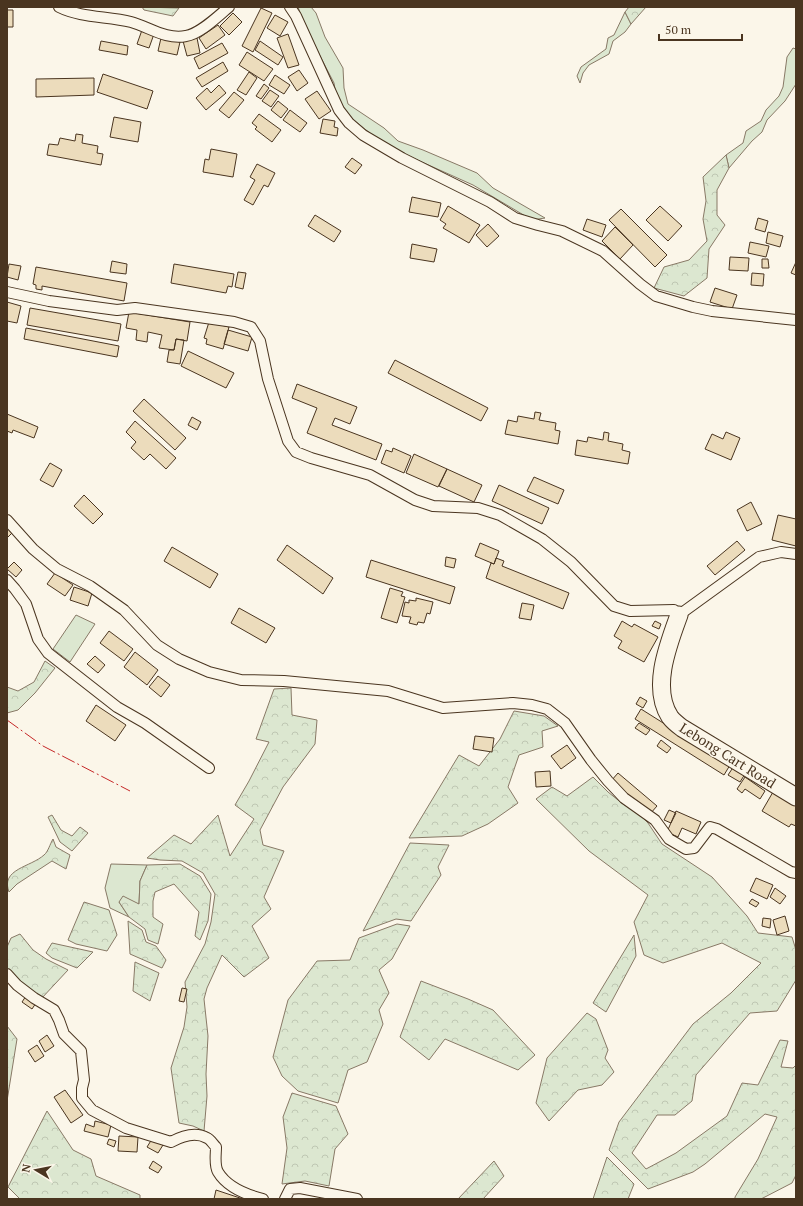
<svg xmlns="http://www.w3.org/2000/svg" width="803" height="1206" font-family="'PT Serif',serif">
<defs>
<pattern id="forest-crowns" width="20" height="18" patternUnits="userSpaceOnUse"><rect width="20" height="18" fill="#dce7d0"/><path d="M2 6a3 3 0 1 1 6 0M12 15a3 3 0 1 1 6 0" fill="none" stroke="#bec7b2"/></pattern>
</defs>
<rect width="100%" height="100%" fill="#fbf6e9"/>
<path fill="#dce7d0" stroke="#887966" d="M298 7H311L316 13 325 37 343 68 344 88 348 104 384 128 398 141 423 150 477 173 493 188 545 218 532 220 473 185 384 145 348 115 337 102 334 83 307 31Z
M625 12 631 24 625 32 613 41 609 54 589 65 583 73 580 83 577 76 581 67 606 49 608 38 614 35Z
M793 48 796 49V84L785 101 767 120 762 132 752 141 729 168 726 155 743 143 746 131 761 121 766 110 779 96 783 87 787 57Z
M76 615 95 624 70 662 53 649Z
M111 864 147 865 140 881 139 904 119 902 129 917 110 908 105 888Z"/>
<path fill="url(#forest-crowns)" stroke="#887966" d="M142 7 179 8 173 16 144 10Z
M629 7H646L631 24 625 12Z
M726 155 729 168 717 190V215L725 225 709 249 707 278 684 296 654 288 664 267 689 260 707 241 703 219 706 201 703 177Z
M45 661 55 668 35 693 18 710 7 713V687L18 691 34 682Z
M291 688 292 715 317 720 315 744 283 787 260 830 263 845 284 851 264 897 271 909 252 926 269 958 244 977 222 955 207 988 204 999 208 1036 206 1074 207 1096 204 1131 193 1126 179 1123 171 1068 184 1027 187 1007 185 982 205 944 211 922 215 894 203 873 182 861 160 860 147 858 174 835 191 844 218 815 230 856 254 819 235 805 249 781 269 742 256 739 274 689Z
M514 711 544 716 558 726 542 731 543 747 519 755 508 787 518 803 488 824 462 836 409 838 459 755 479 766 500 739Z
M593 777 608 792 623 804 639 814 648 823 662 844 712 877 747 916 758 933 792 937 796 950V980L777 1011 750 1013 696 1075 692 1101 675 1115H657L632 1153 646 1169 676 1153 727 1116 742 1083 758 1085 780 1040 788 1041 781 1067 793 1068 796 1065V1175L792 1183 761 1199H735V1197L758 1159 777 1117 765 1114 705 1164 693 1172 648 1189 609 1150 619 1122 693 1024 731 993 761 963 722 943 663 963 644 955 634 922 648 895 589 851 536 799 552 787 567 796Z
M52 815 61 830 72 836 80 827 88 833 72 851 60 842 48 817Z
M53 839 56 847 70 855 66 869 52 861 17 884 9 892C0 869 31 867 44 855 48 852 50 844 53 839Z
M410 843 449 845 438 867 441 875 411 921 396 919 363 931Z
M180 864 200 876 211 894 208 921 200 940 195 936 199 912 174 884 155 892 153 901V917L163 924 158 944 148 940 145 929 129 917 119 902 123 896 139 904 140 881 147 865Z
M84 902 109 910 117 935 107 951 76 944 68 940Z
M128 921 142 930 146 942 156 946 166 960 162 968 130 954Z
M397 924 410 926 392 959 379 970 389 993 379 1010 383 1024 367 1062 348 1070 338 1103 298 1091 282 1076 273 1057 288 1000 317 961 350 960 359 938Z
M20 934 33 950 46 959 68 970 41 999 7 970V947L11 938Z
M634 935 636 956 606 1012 593 1003Z
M52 943 93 952 77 968 52 958 46 953Z
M135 962 159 973 150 1001 133 991Z
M421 981 468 999 493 1010 535 1055 518 1070 445 1039 429 1060 400 1037Z
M587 1013 596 1019 608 1050 605 1058 614 1072 602 1085 578 1090 549 1121 536 1103 547 1058Z
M7 1026 17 1039 7 1101Z
M292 1093 336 1106 348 1134 335 1149 329 1186 305 1181 282 1184 287 1148 283 1117Z
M47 1111 73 1150 91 1159 96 1176 140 1195V1199H20L8 1187Z
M607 1157 634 1184 628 1199H593Z
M494 1161 504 1176 483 1199H458Z"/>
<path fill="#ecdcbc" stroke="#4a3520" d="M261 8 272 13 253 52 242 46Z
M7 10H13V27H7Z
M233 13 242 22 229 35 220 26Z
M275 15 288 22 280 36 267 28Z
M218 25 225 35 206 49 199 38Z
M142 30 154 34 149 48 137 44Z
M288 34 299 65 288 68 277 38Z
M161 38 180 42 177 55 158 51Z
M197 38 200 53 187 56 183 41Z
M101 41 128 46 127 55 99 50Z
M260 41 283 57 278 65 255 50Z
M222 43 228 53 199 69 194 58Z
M247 52 273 69 264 81 239 65Z
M223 62 228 71 202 87 196 78Z
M299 70 308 83 297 91 288 77Z
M249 72 257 78 246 95 237 90Z
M103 74 153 91 147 109 97 92Z
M275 75 290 85 284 94 269 85Z
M94 78V95L36 97V79Z
M264 84 269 88 261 99 256 96Z
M219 85 226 93 206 110 196 98 207 88 211 93Z
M270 90 279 96 271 107 262 101Z
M317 91 331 111 319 119 305 99Z
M234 92 244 100 229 118 219 110Z
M278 101 288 109 281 118 271 110Z
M290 110 307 123 300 132 283 120Z
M259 114 281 130 272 142 255 129 257 127 252 123Z
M114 117 141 122 138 142 110 137Z
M323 119 335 121 334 127 338 128 337 136 320 133Z
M76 134 83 135 82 143 98 146 97 153 103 154 101 165 47 155 49 144 58 145 60 138 75 141Z
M211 149 237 154 233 177 203 172 205 159 209 160Z
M352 158 362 165 355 174 345 167Z
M257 164 275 173 268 187 264 185 253 205 244 200 255 180 250 177Z
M412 197 441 203 438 217 409 212Z
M448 206 480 225 469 243 443 228 446 224 440 220Z
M660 206 682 226 668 241 646 220Z
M621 209 667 255 655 267 609 220Z
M315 215 341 231 334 242 308 226Z
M758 218 768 221 765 232 755 229Z
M587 219 606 225 602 237 583 230Z
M488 224 499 236 487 247 476 235Z
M615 227 633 245 620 259 602 241Z
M768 232 783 236 780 247 766 243Z
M750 242 769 246 766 257 748 253Z
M412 244 437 249 434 262 410 258Z
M730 257 749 258 748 271 729 270Z
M762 259H768L769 268H762Z
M112 261 127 264 126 274 110 272Z
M796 262V275L791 273Z
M9 264 21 266 18 280 7 277Z
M174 264 234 274 232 287 228 286 226 293 171 283Z
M36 267 127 283 124 301 42 286V290L36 289V285L33 284Z
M238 272 246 273 243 289 235 287Z
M752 273 764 274 763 286 751 285Z
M715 288 737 295 732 309 710 302Z
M7 302 21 306 17 323 7 321Z
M30 308 121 324 118 341 27 325Z
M129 312 190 322 187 341 176 339 174 350 159 348 162 335 148 332 147 342 136 340 137 330 126 328Z
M209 322 229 327 223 349 206 344 207 339 204 338Z
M26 328 119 346 117 357 24 339Z
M228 330 252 337 248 351 224 344Z
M176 339 184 340 180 364 167 362 169 350H174Z
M188 351 234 373 226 388 181 366Z
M395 360 488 408 481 421 388 373Z
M297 384 357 407 350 424 335 418 332 425 382 444 376 460 307 433 317 408 292 398Z
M144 399 186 438 175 450 133 411Z
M535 412 541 413 539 420 556 423 555 430 560 431 558 444 505 434 508 420 517 422 518 416 534 419Z
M7 414 38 427 34 438 13 430 12 433 7 431Z
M192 417 201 422 197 430 188 425Z
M135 421 176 458 166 469 150 454 144 460 131 448 136 442 126 432Z
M604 432 609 433 608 441 623 444 622 450 630 452 628 464 575 455 577 440 587 442 588 437 603 440Z
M726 432 740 438 731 460 705 449 712 434 723 439Z
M393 448 411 456 404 473 381 463 386 450 392 452Z
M414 454 447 469 438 487 406 473Z
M50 463 62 470 53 487 40 480Z
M447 469 482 485 474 502 439 486Z
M534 477 564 490 558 504 527 491Z
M499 485 549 508 542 524 492 501Z
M84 495 103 514 93 524 74 506Z
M751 502 762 524 747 531 737 510Z
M778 515 796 519V546L772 540Z
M7 526 13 532 7 538Z
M737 541 745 550 715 575 707 566Z
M480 543 499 551 494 564 475 556Z
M287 545 333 578 323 594 277 560Z
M172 547 218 574 210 588 164 561Z
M446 557 456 559 454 568 445 566Z
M496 558 504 561 502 566 569 593 563 609 486 578 491 563 494 564Z
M371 560 455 587 450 604 366 577Z
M14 562 22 570 16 577 7 569Z
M55 573 73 585 65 596 47 584Z
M74 587 92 593 88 606 70 600Z
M390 588 403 592 401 596 405 597 397 623 381 618Z
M416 598 433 602 430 614 427 613 424 623 418 622 417 625 409 623 411 617 402 616 405 602 409 603V600L416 601Z
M522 603 534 605 531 620 519 618Z
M239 608 275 628 266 643 231 623Z
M622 621 632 627 634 624 658 637 644 662 618 648 622 641 614 636Z
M655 621 661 624 659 629 652 626Z
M109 631 133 649 124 661 100 643Z
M135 652 158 670 147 685 124 667Z
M95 656 105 665 98 673 87 664Z
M158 676 170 685 161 697 149 687Z
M640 697 647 701 643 708 636 704Z
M96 705 126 725 115 741 86 721Z
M641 709 730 765 724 775 635 719Z
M639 723 650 730 646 735 635 728Z
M475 736 494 738 492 752 473 749Z
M661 740 671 748 667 753 657 746Z
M567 745 576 758 561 769 551 756Z
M734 766 745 774 740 782 728 775Z
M550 771 551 786 536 787 535 772Z
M618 773 657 806 650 814 611 781Z
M745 777 765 791 760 799 745 789 742 793 737 789Z
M773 792 796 806V826L791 824 789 827 762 811Z
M669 810 676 813 671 823 664 820Z
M676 811 701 822 696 834 682 828 678 837 667 832Z
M756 878 773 885 767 899 750 891Z
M775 888 786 896 780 904 770 897Z
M752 899 759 903 756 907 749 903Z
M785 916 789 931 777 935 773 920Z
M763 918 771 919 770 928 762 926Z
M182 988 187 989 184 1002 179 1001Z
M26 996 36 1003 32 1009 22 1002Z
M47 1035 54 1046 45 1052 39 1041Z
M37 1045 44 1056 35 1062 28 1051Z
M65 1090 83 1115 71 1123 54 1097Z
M95 1121 111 1125 108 1137 84 1131 86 1124 94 1127Z
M119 1136 138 1137 137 1152 118 1151Z
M109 1139 116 1141 114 1147 107 1144Z
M152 1139 163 1145 158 1153 147 1147Z
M153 1161 162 1167 158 1173 149 1168Z
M216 1190 243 1199H214Z"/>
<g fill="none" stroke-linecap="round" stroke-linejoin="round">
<defs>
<path id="minor" d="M59 7C81 18 108 16 131 22 149 27 166 40 186 36 200 34 218 16 229 7
M290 7 296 16 339 110 349 123 363 135 402 158 490 202 515 218 538 225 562 231 603 251 640 284 656 296 693 307 712 311 796 320
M7 292 49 301 117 310 135 308 234 322 251 327 260 341 268 379 288 441 296 452 311 458 370 475 415 500 433 506 478 508 500 515 542 539 571 562 614 606 630 611 674 610 679 615 759 557 781 552 796 554
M7 520 33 549 57 569 90 586 124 610 157 645 179 659 209 672 241 680 284 681 388 691 443 708 513 703 532 705 547 709 565 723 591 760 608 781 624 798 655 820 669 839 686 849 694 848 710 827 717 829 791 872 796 873
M7 580 15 589 26 604 38 639 48 653 117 707 145 723 209 768
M7 974 17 985 34 998 54 1010 59 1020 64 1034 81 1051 84 1080 82 1088V1098L92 1110 126 1128 171 1142C182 1136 195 1131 207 1138 210 1139 213 1144 216 1147 216 1155 214 1165 218 1172 227 1187 247 1195 263 1199
M285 1199 290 1189 300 1188 357 1199"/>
<path id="trunk" d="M679 615C668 645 651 688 670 717 673 721 678 725 682 728L796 797"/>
</defs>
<use href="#minor" stroke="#4a3520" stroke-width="12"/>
<use href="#trunk" stroke="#4a3520" stroke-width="19"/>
<use href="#minor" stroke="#fbf6e9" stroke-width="10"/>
<use href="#trunk" stroke="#fbf6e9" stroke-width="17"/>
<path stroke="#c62828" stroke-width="1" stroke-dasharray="14 3 2 3" stroke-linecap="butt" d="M7 720 43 746 130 791"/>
</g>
<g text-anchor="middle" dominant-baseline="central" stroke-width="3" stroke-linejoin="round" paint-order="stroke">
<g font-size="14" fill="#4a3520" stroke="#fbf6e9">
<text transform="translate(728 755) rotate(32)">Lebong Cart Road</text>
</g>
</g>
<rect width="803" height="1206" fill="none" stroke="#4a3520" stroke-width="16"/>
<g transform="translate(36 1170) rotate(280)" stroke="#fbf6e9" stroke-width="3" paint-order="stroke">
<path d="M0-3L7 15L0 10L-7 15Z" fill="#4a3520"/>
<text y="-6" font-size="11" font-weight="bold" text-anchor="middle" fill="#4a3520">N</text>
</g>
<path d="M659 34v6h83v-6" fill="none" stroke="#4a3520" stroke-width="2"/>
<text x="665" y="34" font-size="12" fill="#4a3520" stroke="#fbf6e9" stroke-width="3" paint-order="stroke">50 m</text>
</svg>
